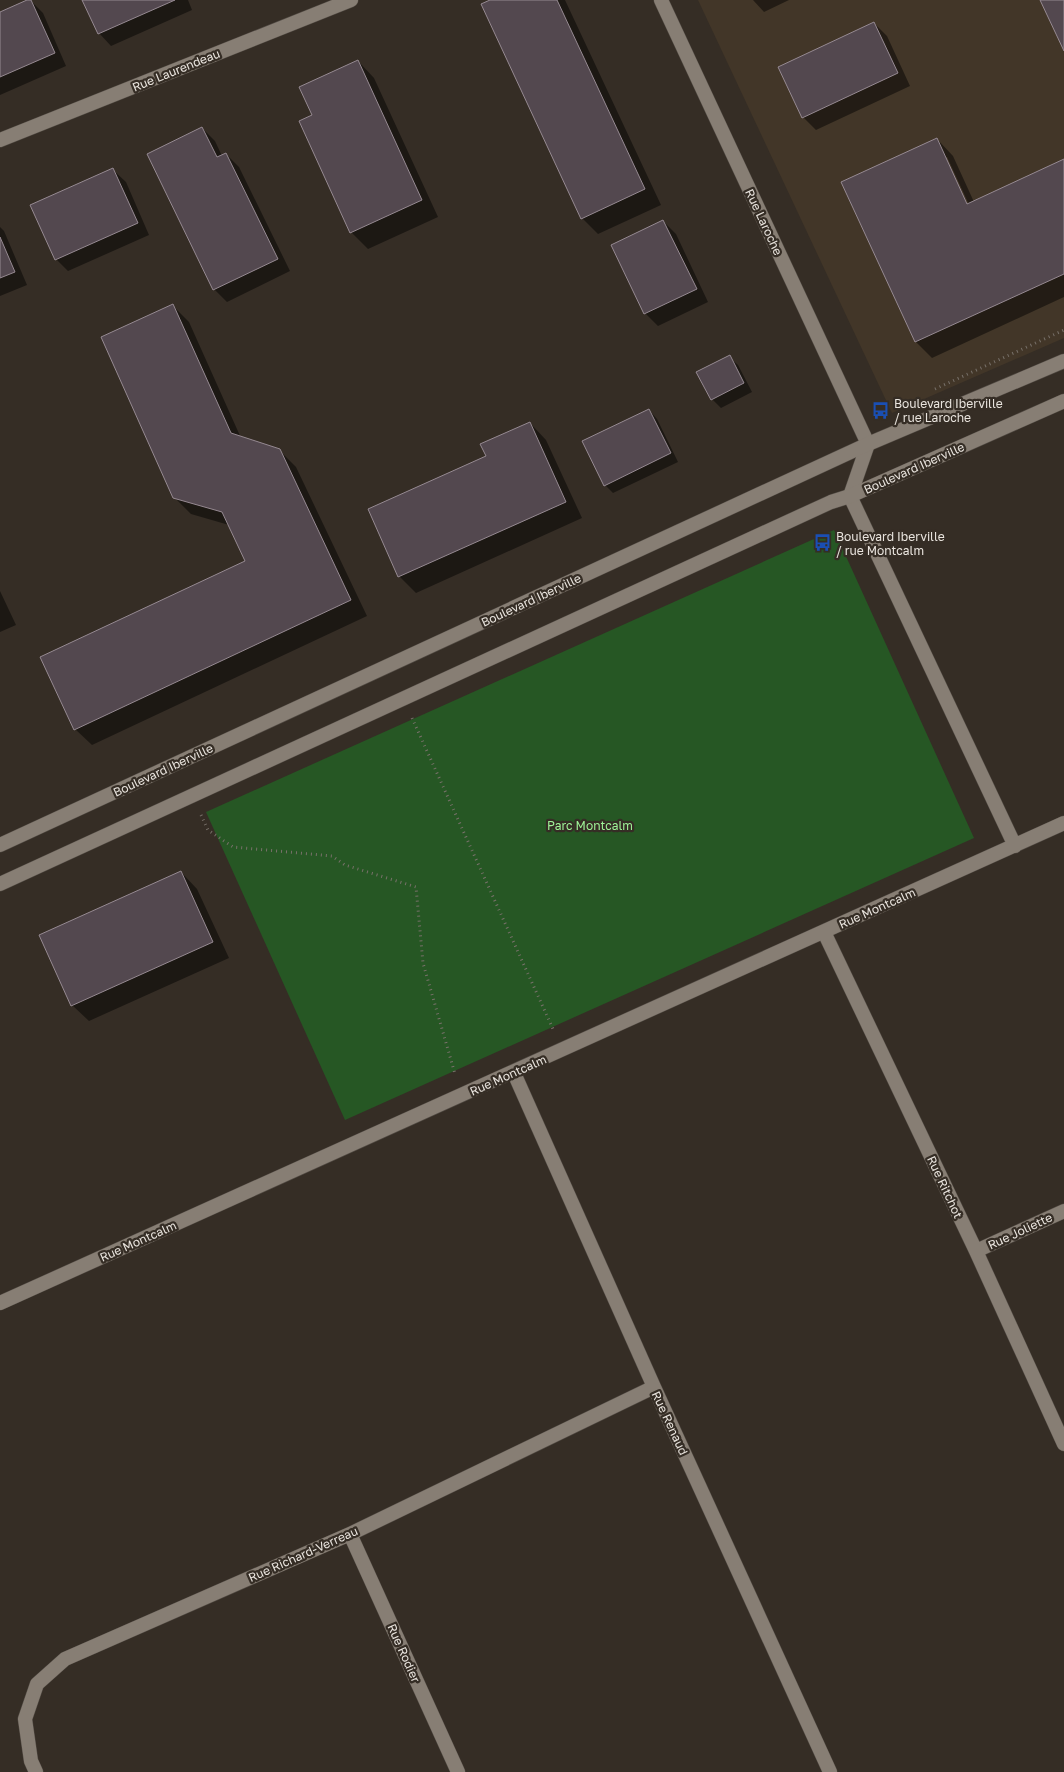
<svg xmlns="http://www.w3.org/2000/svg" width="1064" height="1772" font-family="'Golos Text',sans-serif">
<rect width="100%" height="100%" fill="#352d25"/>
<path fill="#423628" d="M698 0H1064V338L892 413Z"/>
<path fill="#265724" d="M834 530 974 838 345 1120 206 812Z"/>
<path fill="#0007" fill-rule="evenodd" d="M30 0 43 13 66 66 0 95V13Z
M84 0H188L192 10 111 46 99 33Z
M493 0H565L661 205 598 234 582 218Z
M753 0H789L764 12Z
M874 23 887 36 910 86 816 130 803 117Z
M358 61 374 78 438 217 368 249 351 232 300 122 314 116Z
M202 128 215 141 222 156 226 154 239 167 290 271 227 302 214 289Z
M937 139 953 156 974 202 1064 160V297L932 358 916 342 842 183ZM944 157H947L971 209 969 210Z
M113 170 126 182 149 235 68 271 56 259Z
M663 221 676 234 708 302 658 326 645 313Z
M0 227 4 231 27 285 0 296Z
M173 306 189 322 241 438 279 450 296 467 367 616 92 745 75 729 247 562 229 525 191 514 175 498Z
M729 357 738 365 752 392 721 408 712 399Z
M649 410 657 419 678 462 613 493 605 485Z
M530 423 546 440 582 518 416 593 399 576 488 457Z
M0 591 16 625 0 632Z
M181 872 197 889 229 958 89 1021 72 1005Z"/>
<path fill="#53484f" stroke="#968a92" d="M27 0H31L55 53 0 77V12Z
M82 0H175L98 34Z
M490 0H557L645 189 581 219 481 4Z
M1040 0H1064V51Z
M874 22 898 73 802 118 778 67Z
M358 60 422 200 350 233 299 121 312 115 299 87Z
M202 127 217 157 226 153 278 259 213 290 147 154Z
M937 138 967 204 1064 159V274L915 342 841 182Z
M113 168 138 223 55 260 30 205Z
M663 220 697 289 644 314 611 245Z
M0 237 15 272 0 278Z
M173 304 231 433 280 449 351 600 74 730 40 657 245 561 222 512 173 498 101 337Z
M730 355 744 383 711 400 696 372Z
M649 409 671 453 604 486 582 441Z
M530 422 566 502 398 577 368 509 486 456 480 444Z
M181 871 213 942 71 1006 39 935Z"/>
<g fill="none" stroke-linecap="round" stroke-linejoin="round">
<defs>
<path id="minor" d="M661 0 868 444 850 496 1015 846
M0 140 351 0
M824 932 976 1251 1064 1444
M514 1073 654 1387 830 1772
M976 1251 1064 1211
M0 1303 1064 823
M350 1534 458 1772
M36 1772 31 1761 25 1719 37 1684 65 1659 350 1534 654 1387"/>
<path id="tertiary" d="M0 845 868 444 1064 361
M0 884 831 502 850 496 1064 401"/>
</defs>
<use href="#minor" stroke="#524b44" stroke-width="15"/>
<use href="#tertiary" stroke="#524b44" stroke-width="15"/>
<path stroke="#78716a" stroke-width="3" stroke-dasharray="1 4" stroke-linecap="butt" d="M935 389 1064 330
M412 718 553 1029
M201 815 208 830 233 847 332 856 345 865 416 887 423 963 455 1074"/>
<use href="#minor" stroke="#877e74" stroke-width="14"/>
<use href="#tertiary" stroke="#877e74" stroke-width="14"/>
</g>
<defs>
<symbol id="bus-bare" viewBox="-9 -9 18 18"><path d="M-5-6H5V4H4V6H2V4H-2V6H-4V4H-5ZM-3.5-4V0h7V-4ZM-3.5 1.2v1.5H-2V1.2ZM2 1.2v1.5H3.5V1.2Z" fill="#1a4fb4" stroke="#352d25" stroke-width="2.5" paint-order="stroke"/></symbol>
</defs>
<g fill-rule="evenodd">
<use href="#bus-bare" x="868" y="398" width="25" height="25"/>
<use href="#bus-bare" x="810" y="530" width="25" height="25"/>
</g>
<g text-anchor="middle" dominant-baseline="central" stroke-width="4.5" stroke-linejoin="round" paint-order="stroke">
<g font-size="12" fill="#eae5df" stroke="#352d25">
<text transform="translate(176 70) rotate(-22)">Rue Laurendeau</text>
<text transform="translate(764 222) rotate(65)">Rue Laroche</text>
<text transform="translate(914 468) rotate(-24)">Boulevard Iberville</text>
<text transform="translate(531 600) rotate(-25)">Boulevard Iberville</text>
<text transform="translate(163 770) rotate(-25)">Boulevard Iberville</text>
<text transform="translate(877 908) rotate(-24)">Rue Montcalm</text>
<text transform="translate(508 1075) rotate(-24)">Rue Montcalm</text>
<text transform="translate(945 1187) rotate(65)">Rue Ritchot</text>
<text transform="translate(1020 1231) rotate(-25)">Rue Joliette</text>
<text transform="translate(138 1241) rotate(-24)">Rue Montcalm</text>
<text transform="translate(670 1423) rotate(65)">Rue Renaud</text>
<text transform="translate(303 1554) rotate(-24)">Rue Richard-Verreau</text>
<text transform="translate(404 1653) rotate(66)">Rue Rodier</text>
</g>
<g font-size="12" fill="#eae5df" stroke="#352d25" text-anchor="start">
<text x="894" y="403">Boulevard Iberville<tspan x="894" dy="14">/ rue Laroche</tspan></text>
<text x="836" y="536">Boulevard Iberville<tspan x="836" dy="14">/ rue Montcalm</tspan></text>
</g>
<g font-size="12" fill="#9ef397" stroke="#352d25">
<text x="590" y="825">Parc Montcalm</text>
</g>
</g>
</svg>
